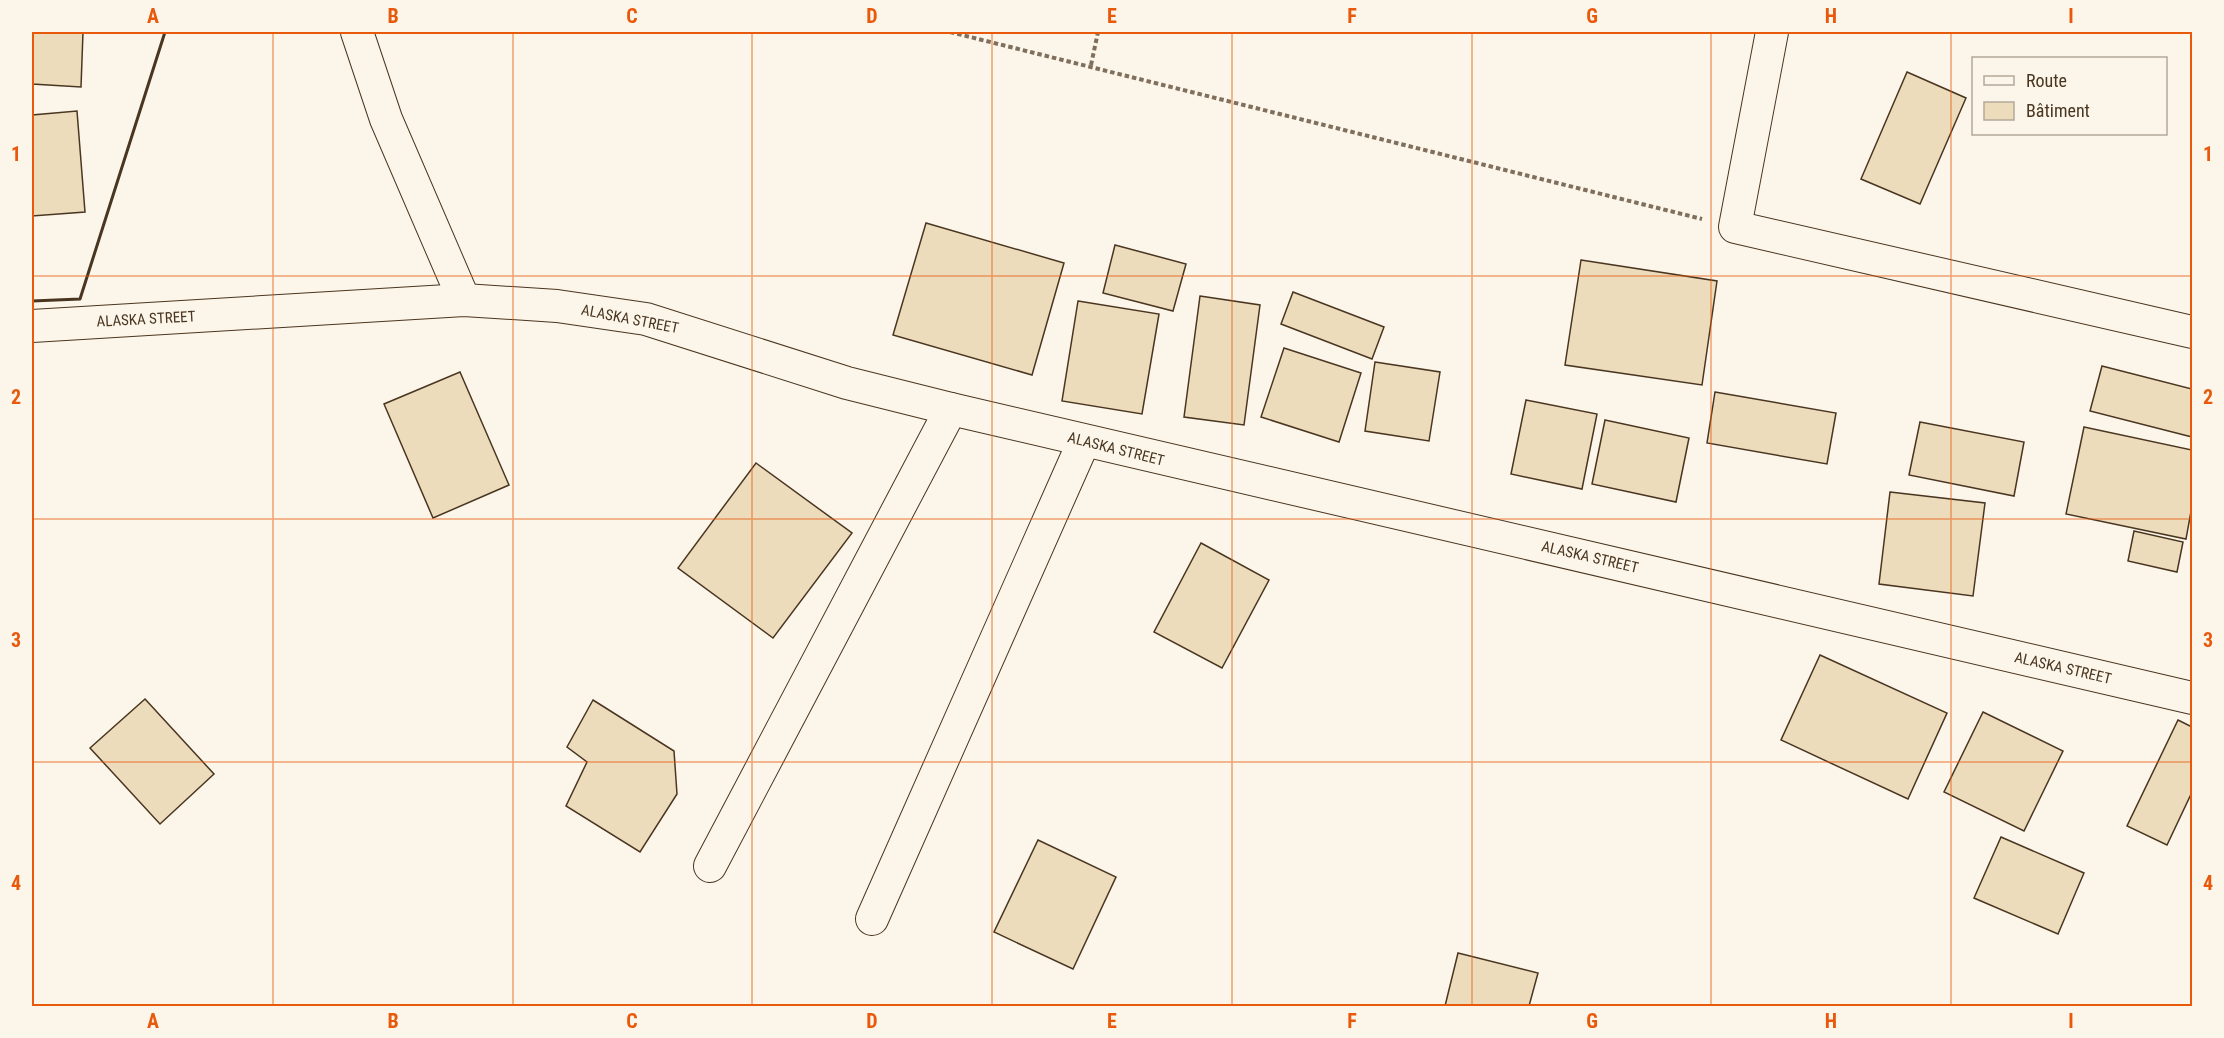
<svg xmlns="http://www.w3.org/2000/svg" width="2224" height="1038" font-family="'Roboto Condensed',sans-serif">
  <rect width="100%" height="100%" fill="#fbf6e9"/>
  <g fill="#ecdcbc" stroke="#4a3520" stroke-width="1.5">
    <path d="M32 32H83L81 87 32 84Z"/>
    <path d="M1907 72 1966 98 1920 204 1861 179Z"/>
    <path d="M77 111 85 212 32 216V115Z"/>
    <path d="M926 223 1064 263 1032 375 893 335Z"/>
    <path d="M1115 245 1186 264 1173 311 1103 293Z"/>
    <path d="M1581 260 1717 281 1702 385 1565 365Z"/>
    <path d="M1293 292 1384 327 1372 359 1281 324Z"/>
    <path d="M1200 296 1260 305 1244 425 1184 417Z"/>
    <path d="M1078 301 1159 314 1142 414 1062 401Z"/>
    <path d="M1284 348 1361 373 1339 442 1261 417Z"/>
    <path d="M1375 362 1440 372 1429 441 1365 431Z"/>
    <path d="M2102 366 2192 389V437L2090 411Z"/>
    <path d="M460 372 509 485 433 518 384 404Z"/>
    <path d="M1715 392 1836 413 1827 464 1707 443Z"/>
    <path d="M1526 400 1597 414 1582 489 1511 474Z"/>
    <path d="M1605 420 1689 438 1676 502 1592 484Z"/>
    <path d="M1920 422 2024 442 2014 496 1909 475Z"/>
    <path d="M2084 427 2192 450V506L2186 539 2066 514Z"/>
    <path d="M756 463 852 533 773 638 678 568Z"/>
    <path d="M1890 492 1985 503 1973 596 1879 584Z"/>
    <path d="M2134 531 2183 542 2177 572 2128 561Z"/>
    <path d="M1201 543 1269 580 1222 668 1154 632Z"/>
    <path d="M1820 655 1947 713 1908 799 1781 740Z"/>
    <path d="M145 699 214 774 160 824 90 748Z"/>
    <path d="M593 700 674 751 677 794 640 852 566 806 587 762 567 747Z"/>
    <path d="M1983 712 2063 751 2024 831 1944 792Z"/>
    <path d="M2178 720 2192 727V792L2167 845 2127 826Z"/>
    <path d="M2001 837 2084 873 2058 934 1974 898Z"/>
    <path d="M1038 840 1116 877 1073 969 994 932Z"/>
    <path d="M1458 953 1538 973 1529 1006H1445Z"/>
  </g>
  <g fill="none" stroke-linecap="round" stroke-linejoin="round">
    <g stroke="#4a3520" stroke-width="34">
      <g id="street">
        <path d="M357 32 386 119 464 300"/>
        <path d="M1772 32 1735 227 2192 332"/>
        <path d="M32 326 464 300 557 306 646 319 847 383 951 409 2192 698"/>
        <path d="M710 866 951 409"/>
        <path d="M872 919 1084 441"/>
      </g>
    </g>
    <g stroke="#7f6f5c" stroke-width="4" stroke-dasharray="4.5 3" stroke-linecap="butt">
      <path d="M950 32 1702 219"/>
      <path d="M1091 65 1098 32"/>
    </g>
    <use href="#street" stroke="#fbf6e9" stroke-width="32"/>
    <path stroke="#4a3520" stroke-width="3" d="M32 301 80 299 165 32"/>
  </g>
  <path fill="none" stroke="#e8590c" stroke-width="1.5" stroke-opacity="0.55" d="M273 32V1006M513 32V1006M752 32V1006M992 32V1006M1232 32V1006M1472 32V1006M1711 32V1006M1951 32V1006M32 276H2192M32 519H2192M32 762H2192"/>
  <g text-anchor="middle" dominant-baseline="central" stroke-width="4.5" stroke-linejoin="round" paint-order="stroke">
    <g font-size="15" fill="#4a3520" stroke="#fbf6e9">
      <text transform="translate(146 319) rotate(-3)">ALASKA STREET</text>
      <text transform="translate(630 319) rotate(11)">ALASKA STREET</text>
      <text transform="translate(1116 449) rotate(14)">ALASKA STREET</text>
      <text transform="translate(1590 557) rotate(13)">ALASKA STREET</text>
      <text transform="translate(2063 668) rotate(13)">ALASKA STREET</text>
    </g>
  </g>
  <rect width="2224" height="1038" fill="none" stroke="#fbf6e9" stroke-width="66"/>
  <rect x="1972" y="57" width="195" height="78" fill="#fbf6e9" stroke="#b4a999" stroke-width="1.5"/>
  <rect x="1984" y="76" width="30" height="9" fill="#fbf6e9" stroke="#b4a999" stroke-width="1.5"/>
  <text x="2026" y="87" font-size="18" fill="#4a3520">Route</text>
  <rect x="1984" y="102" width="30" height="18" fill="#ecdcbc" stroke="#b4a999" stroke-width="1.5"/>
  <text x="2026" y="117" font-size="18" fill="#4a3520">Bâtiment</text>
  <rect x="33" y="33" width="2158" height="972" fill="none" stroke="#e8590c" stroke-width="2"/>
  <g font-size="20" text-anchor="middle" font-weight="bold" fill="#e8590c">
    <text x="153" y="23">A</text>
    <text x="393" y="23">B</text>
    <text x="632" y="23">C</text>
    <text x="872" y="23">D</text>
    <text x="1112" y="23">E</text>
    <text x="1352" y="23">F</text>
    <text x="1592" y="23">G</text>
    <text x="1831" y="23">H</text>
    <text x="2071" y="23">I</text>
    <text x="16" y="161">1</text>
    <text x="2208" y="161">1</text>
    <text x="16" y="404">2</text>
    <text x="2208" y="404">2</text>
    <text x="16" y="647">3</text>
    <text x="2208" y="647">3</text>
    <text x="16" y="890">4</text>
    <text x="2208" y="890">4</text>
    <text x="153" y="1028">A</text>
    <text x="393" y="1028">B</text>
    <text x="632" y="1028">C</text>
    <text x="872" y="1028">D</text>
    <text x="1112" y="1028">E</text>
    <text x="1352" y="1028">F</text>
    <text x="1592" y="1028">G</text>
    <text x="1831" y="1028">H</text>
    <text x="2071" y="1028">I</text>
  </g>
</svg>
